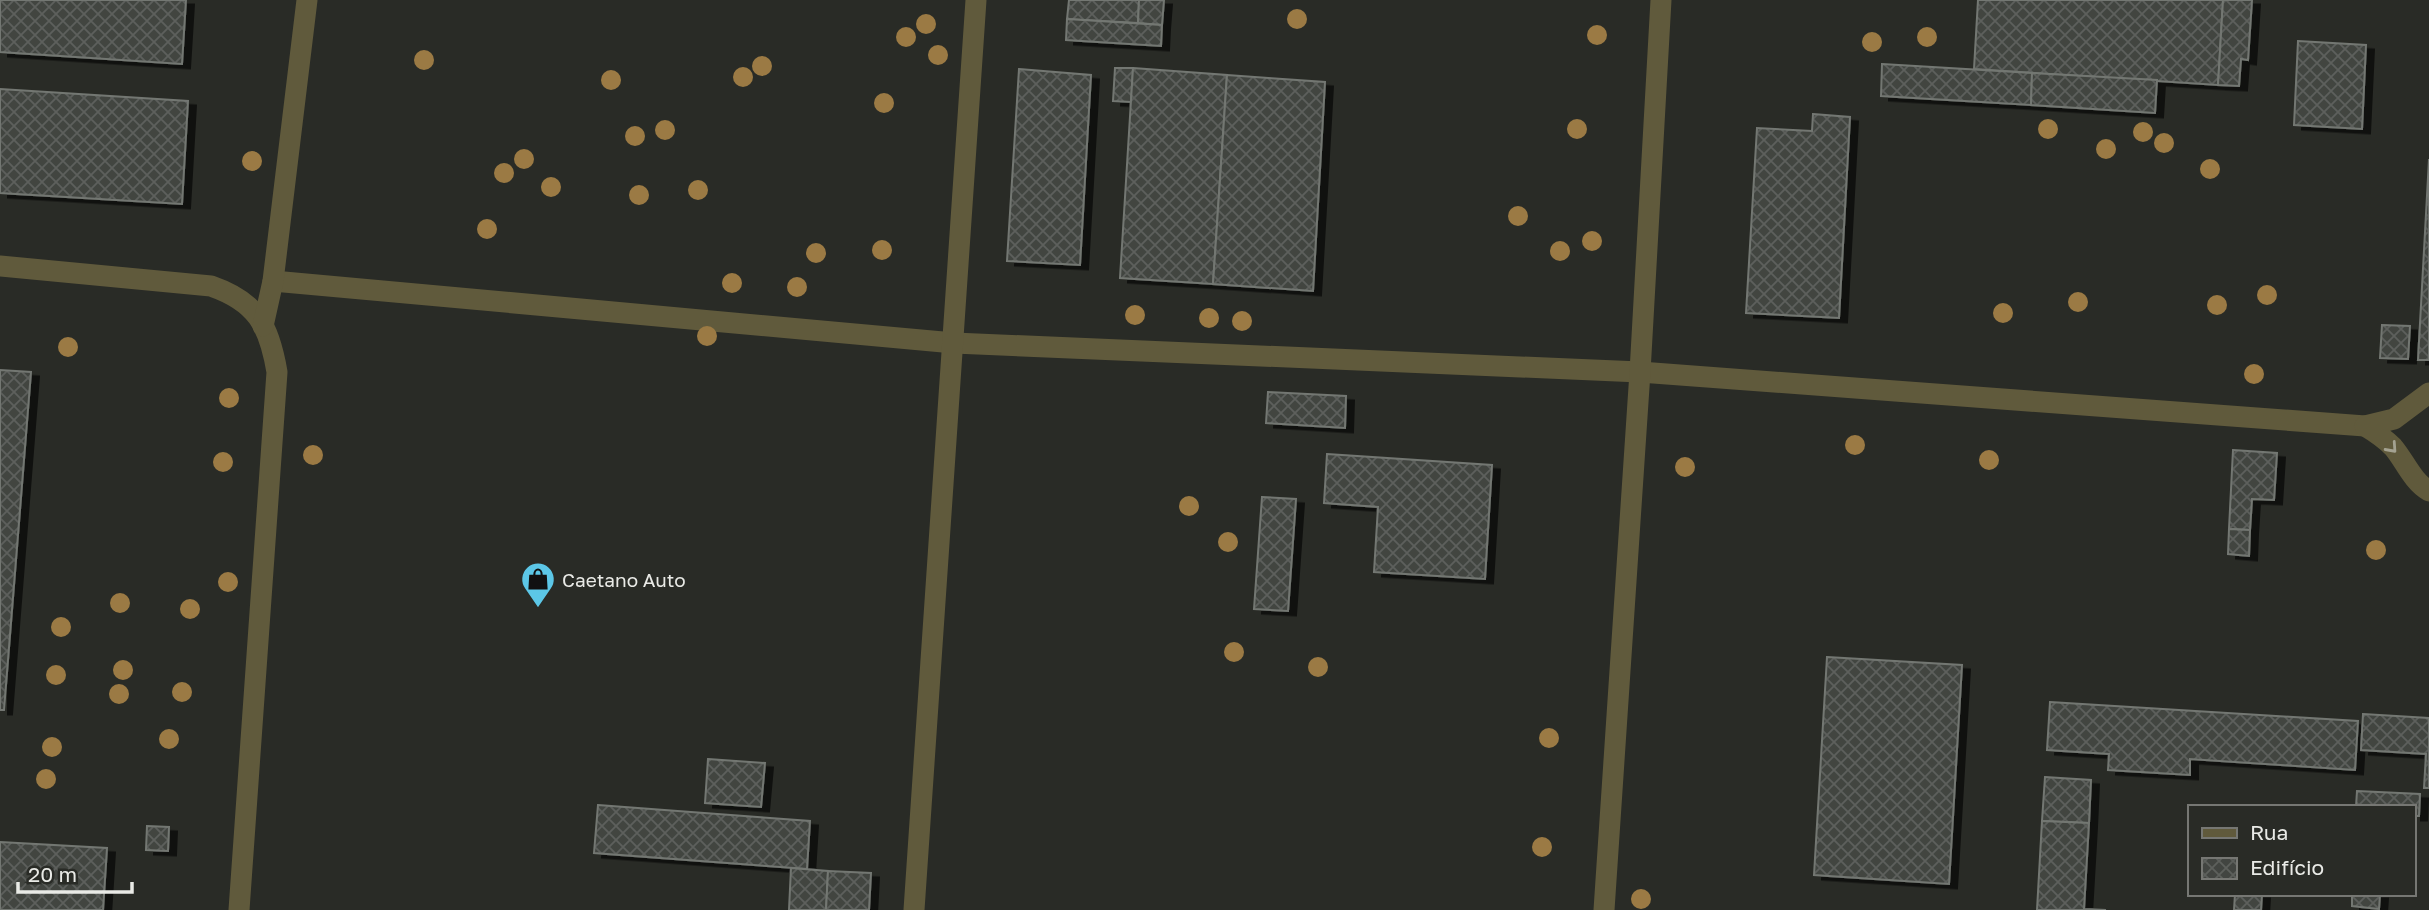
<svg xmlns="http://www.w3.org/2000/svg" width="2429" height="910" font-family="'Golos Text',sans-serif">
  <defs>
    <pattern id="building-cross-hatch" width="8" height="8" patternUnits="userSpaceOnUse" patternTransform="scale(1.75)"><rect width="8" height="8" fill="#424541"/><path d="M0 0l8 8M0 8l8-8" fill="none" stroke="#5d605c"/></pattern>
    <filter id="shadow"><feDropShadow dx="8" dy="4.5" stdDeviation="0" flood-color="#0009"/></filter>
  </defs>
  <rect width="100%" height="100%" fill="#292b26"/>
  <g fill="url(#building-cross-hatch)" stroke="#737772" stroke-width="2" filter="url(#shadow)">
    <path d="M0 0H186L182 64 0 52Z"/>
    <path d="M1069 0H1139L1138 23 1067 19Z"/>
    <path d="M1139 0H1164L1162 25 1138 23Z"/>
    <path d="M1978 0H2223L2218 85 1974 69Z"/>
    <path d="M2223 0H2252L2248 60 2241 59 2239 86 2218 85Z"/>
    <path d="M1067 19 1162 25 1161 46 1066 40Z"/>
    <path d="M2298 41 2366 45 2362 129 2294 125Z"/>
    <path d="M1882 64 2032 73 2031 105 1881 96Z"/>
    <path d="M1115 68H1133L1131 102 1113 101Z"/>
    <path d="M1133 68 1227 75 1213 284 1120 278Z"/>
    <path d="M1019 69 1091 75 1080 265 1007 261Z"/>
    <path d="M2032 73 2157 80 2155 113 2031 105Z"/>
    <path d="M1227 75 1325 82 1313 291 1213 284Z"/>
    <path d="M0 89 188 101 182 204 0 193Z"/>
    <path d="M1813 114 1850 117 1839 318 1746 313 1757 128 1812 131Z"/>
    <path d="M2429 159V360H2418Z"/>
    <path d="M2382 325 2410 326 2408 359 2380 358Z"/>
    <path d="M0 370 31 372 4 710H0Z"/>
    <path d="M1268 392 1346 396 1345 428 1266 423Z"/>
    <path d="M2233 450 2277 453 2274 500 2252 499 2250 530 2229 529Z"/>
    <path d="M1327 454 1492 465 1485 579 1374 572 1378 507 1324 503Z"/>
    <path d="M1262 497 1296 499 1288 611 1254 609Z"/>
    <path d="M2229 529 2250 530 2249 556 2228 554Z"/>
    <path d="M1827 657 1962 665 1949 884 1814 875Z"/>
    <path d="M2050 702 2358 721 2355 770 2190 759V775L2108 770 2109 754 2047 750Z"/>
    <path d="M2363 714 2429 718V788H2424L2426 754 2361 750Z"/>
    <path d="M708 759 765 763 761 807 705 803Z"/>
    <path d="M2045 777 2091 780 2089 823 2042 821Z"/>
    <path d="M2357 791 2420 794 2419 816H2413V807H2356Z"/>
    <path d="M598 805 810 821 807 869 594 853Z"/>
    <path d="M2042 821 2089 823 2084 909 2106 910H2037Z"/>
    <path d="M147 826 169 827 168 851 146 850Z"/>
    <path d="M0 842 107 848 103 910H0Z"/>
    <path d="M791 868 828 871 826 910H789Z"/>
    <path d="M828 871 871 873 869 910H826Z"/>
    <path d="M2235 894H2262L2261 910H2234Z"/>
    <path d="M2352 894H2380L2379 909 2352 906Z"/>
  </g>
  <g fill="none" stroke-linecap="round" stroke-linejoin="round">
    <g stroke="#605a3c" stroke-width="21">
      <path d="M0 266 211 286C257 302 269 325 277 372L239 910"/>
      <path d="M273 281 954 343 1640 372 2365 426"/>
      <path d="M263 326 273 281 307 0"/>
      <path d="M2429 393 2394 419 2365 426C2375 432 2384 438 2393 447 2405 461 2412 481 2429 491"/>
      <path d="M914 910 976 0"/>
      <path d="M1604 910 1640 372 1661 0"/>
    </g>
  </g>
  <g fill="#9b7a44">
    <circle cx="1297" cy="19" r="10"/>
    <circle cx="926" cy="24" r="10"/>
    <circle cx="1597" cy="35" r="10"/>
    <circle cx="906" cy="37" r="10"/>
    <circle cx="1927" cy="37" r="10"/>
    <circle cx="1872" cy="42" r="10"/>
    <circle cx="938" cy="55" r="10"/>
    <circle cx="424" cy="60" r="10"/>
    <circle cx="762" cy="66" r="10"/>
    <circle cx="743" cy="77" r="10"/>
    <circle cx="611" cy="80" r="10"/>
    <circle cx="884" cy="103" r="10"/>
    <circle cx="1577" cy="129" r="10"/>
    <circle cx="2048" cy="129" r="10"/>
    <circle cx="665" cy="130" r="10"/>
    <circle cx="2143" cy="132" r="10"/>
    <circle cx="635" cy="136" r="10"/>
    <circle cx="2164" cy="143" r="10"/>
    <circle cx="2106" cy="149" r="10"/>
    <circle cx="524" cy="159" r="10"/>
    <circle cx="252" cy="161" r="10"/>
    <circle cx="2210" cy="169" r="10"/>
    <circle cx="504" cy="173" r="10"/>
    <circle cx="551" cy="187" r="10"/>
    <circle cx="698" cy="190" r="10"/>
    <circle cx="639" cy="195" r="10"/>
    <circle cx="1518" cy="216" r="10"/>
    <circle cx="487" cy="229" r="10"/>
    <circle cx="1592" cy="241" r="10"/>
    <circle cx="882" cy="250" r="10"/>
    <circle cx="1560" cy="251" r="10"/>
    <circle cx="816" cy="253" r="10"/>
    <circle cx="732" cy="283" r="10"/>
    <circle cx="797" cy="287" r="10"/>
    <circle cx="2267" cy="295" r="10"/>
    <circle cx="2078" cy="302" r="10"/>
    <circle cx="2217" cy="305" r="10"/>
    <circle cx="2003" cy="313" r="10"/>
    <circle cx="1135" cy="315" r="10"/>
    <circle cx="1209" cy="318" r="10"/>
    <circle cx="1242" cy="321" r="10"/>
    <circle cx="707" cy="336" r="10"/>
    <circle cx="68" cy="347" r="10"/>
    <circle cx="2254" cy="374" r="10"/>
    <circle cx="229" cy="398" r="10"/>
    <circle cx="1855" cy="445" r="10"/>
    <circle cx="313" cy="455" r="10"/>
    <circle cx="1989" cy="460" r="10"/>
    <circle cx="223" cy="462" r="10"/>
    <circle cx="1685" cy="467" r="10"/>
    <circle cx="1189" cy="506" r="10"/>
    <circle cx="1228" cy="542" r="10"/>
    <circle cx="2376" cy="550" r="10"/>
    <circle cx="228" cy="582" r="10"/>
    <circle cx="120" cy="603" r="10"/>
    <circle cx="190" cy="609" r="10"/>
    <circle cx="61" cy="627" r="10"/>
    <circle cx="1234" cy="652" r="10"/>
    <circle cx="1318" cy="667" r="10"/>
    <circle cx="123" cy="670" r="10"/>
    <circle cx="56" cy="675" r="10"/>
    <circle cx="182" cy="692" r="10"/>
    <circle cx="119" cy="694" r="10"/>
    <circle cx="1549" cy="738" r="10"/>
    <circle cx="169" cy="739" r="10"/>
    <circle cx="52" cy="747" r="10"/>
    <circle cx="46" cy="779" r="10"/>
    <circle cx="1542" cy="847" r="10"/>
    <circle cx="1641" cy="899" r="10"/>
  </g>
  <defs><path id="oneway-chevron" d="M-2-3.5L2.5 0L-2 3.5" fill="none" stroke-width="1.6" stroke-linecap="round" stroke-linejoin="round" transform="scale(1.75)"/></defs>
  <use stroke="#a4a291" href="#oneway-chevron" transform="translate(2392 448) rotate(48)"/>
  <defs>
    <g id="shop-pin" transform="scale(1.75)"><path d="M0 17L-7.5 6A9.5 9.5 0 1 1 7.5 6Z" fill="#5cc7e7" stroke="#292b26"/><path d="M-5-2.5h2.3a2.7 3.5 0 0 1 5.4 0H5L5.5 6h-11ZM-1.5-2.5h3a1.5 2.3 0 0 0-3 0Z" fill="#111"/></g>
  </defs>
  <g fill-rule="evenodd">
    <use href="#shop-pin" x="538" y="579"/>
  </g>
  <g text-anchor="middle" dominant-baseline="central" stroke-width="6" stroke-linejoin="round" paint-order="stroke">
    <g font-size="19" fill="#e9eae6" stroke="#292b26" text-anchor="start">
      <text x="562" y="579">Caetano Auto</text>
    </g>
  </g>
  <rect x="2188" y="805" width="228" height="91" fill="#292b26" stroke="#767773" stroke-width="2"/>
  <rect x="2202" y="828" width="35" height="10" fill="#605a3c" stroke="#767773" stroke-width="2"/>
  <text x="2250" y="840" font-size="21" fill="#e9eae6">Rua</text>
  <rect x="2202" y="858" width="35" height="21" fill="url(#building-cross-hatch)" stroke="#767773" stroke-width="2"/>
  <text x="2250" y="875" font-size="21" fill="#e9eae6">Edifício</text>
  <path d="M18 882v10h114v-10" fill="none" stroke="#e9eae6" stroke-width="3.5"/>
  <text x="28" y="882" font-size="21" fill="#e9eae6" stroke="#292b26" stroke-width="5" paint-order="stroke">20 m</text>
</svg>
